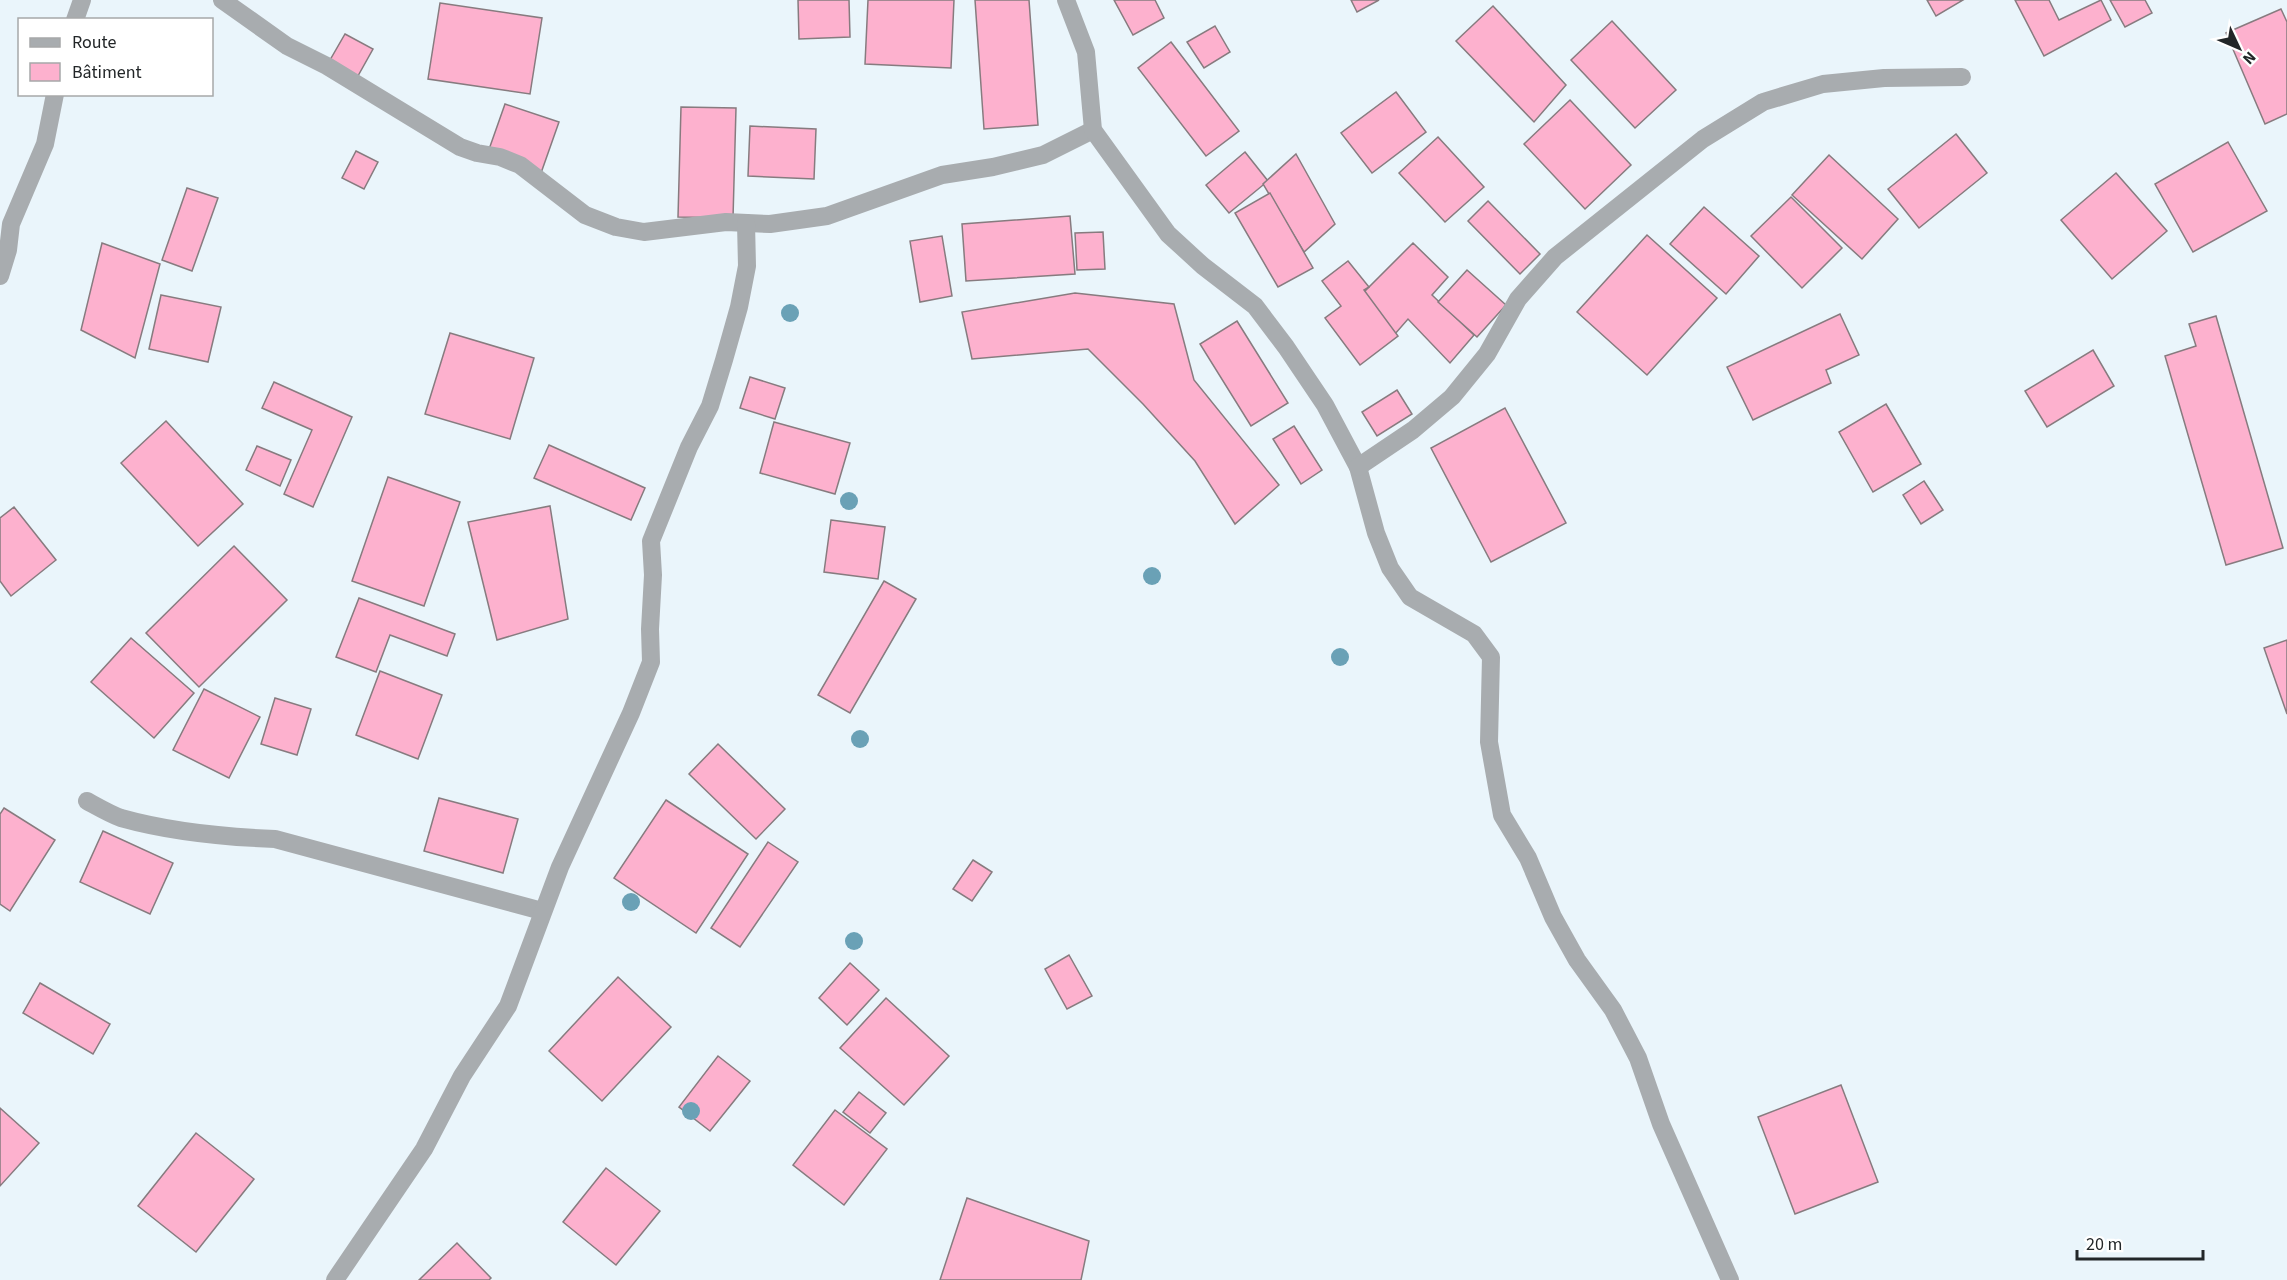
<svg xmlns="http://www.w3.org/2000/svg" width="2287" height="1280" font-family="'Source Sans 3',sans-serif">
  <rect width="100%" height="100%" fill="#eaf5fb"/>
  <g fill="#fdb1ce" stroke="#877b7f" stroke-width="1.5">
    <path d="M798 0H849L850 37 799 39Z"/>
    <path d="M868 0H954L951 68 865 64Z"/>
    <path d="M975 0H1029L1038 125 984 129Z"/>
    <path d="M1114 0H1155L1164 18 1133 35Z"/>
    <path d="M1351 0H1379L1357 12Z"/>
    <path d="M1927 0H1963L1936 16Z"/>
    <path d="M2015 0H2049L2059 20 2101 0 2111 20 2044 56Z"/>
    <path d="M2110 0H2145L2152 13 2125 27Z"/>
    <path d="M440 3 542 18 530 94 428 79Z"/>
    <path d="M1493 6 1566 85 1534 122 1456 41Z"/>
    <path d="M2281 9 2287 22V114L2265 124 2226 33Z"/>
    <path d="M1612 21 1676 90 1635 128 1571 60Z"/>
    <path d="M1215 26 1230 52 1204 68 1187 42Z"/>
    <path d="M345 34 373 49 354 83 326 67Z"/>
    <path d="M1171 42 1239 131 1206 156 1138 68Z"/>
    <path d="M1396 92 1426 132 1372 173 1341 133Z"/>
    <path d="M1570 100 1631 165 1585 209 1524 144Z"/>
    <path d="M505 104 559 122 541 173 487 155Z"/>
    <path d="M681 107 736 108 733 218 678 217Z"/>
    <path d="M750 126 816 129 814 179 748 176Z"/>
    <path d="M1956 134 1987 173 1919 228 1888 189Z"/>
    <path d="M1438 137 1484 187 1445 222 1399 173Z"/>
    <path d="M2228 142 2267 211 2193 252 2155 184Z"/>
    <path d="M356 151 378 162 364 189 342 178Z"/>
    <path d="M1245 152 1268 181 1229 213 1206 185Z"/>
    <path d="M1296 154 1335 224 1304 252 1263 184Z"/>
    <path d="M1829 155 1898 219 1862 259 1792 195Z"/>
    <path d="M2116 173 2167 231 2112 279 2061 220Z"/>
    <path d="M187 188 218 198 192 271 162 260Z"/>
    <path d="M1270 193 1313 268 1278 287 1235 213Z"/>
    <path d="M1791 197 1842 248 1802 288 1751 236Z"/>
    <path d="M1488 201 1540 254 1520 274 1468 221Z"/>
    <path d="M1704 207 1759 256 1726 294 1670 244Z"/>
    <path d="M1070 216 1075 274 966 281 962 224Z"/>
    <path d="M1103 232 1105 269 1077 270 1075 233Z"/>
    <path d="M1647 235 1717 298 1647 375 1577 312Z"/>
    <path d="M942 236 952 296 920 302 910 241Z"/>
    <path d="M102 243 160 264 135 358 81 330Z"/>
    <path d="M1413 243 1448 277 1432 295 1474 335 1450 363 1408 319 1395 334 1358 298Z"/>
    <path d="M1348 261 1369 287 1364 290 1398 336 1360 365 1325 318 1341 306 1322 281Z"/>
    <path d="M1467 270 1506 305 1477 337 1438 302Z"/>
    <path d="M1075 293 1174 304 1194 380 1279 485 1235 524 1195 461 1143 404 1088 349 972 359 962 312Z"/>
    <path d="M161 295 221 307 208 362 149 349Z"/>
    <path d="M1840 314 1859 355 1826 370 1831 383 1753 420 1727 367Z"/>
    <path d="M2216 316 2283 548 2226 565 2165 356 2196 346 2189 324Z"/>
    <path d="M1237 321 1288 403 1251 426 1200 344Z"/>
    <path d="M450 333 534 358 510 439 425 414Z"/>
    <path d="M2093 350 2114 386 2047 427 2025 391Z"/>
    <path d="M750 377 785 388 775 419 740 408Z"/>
    <path d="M274 382 352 417 313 507 284 494 312 430 262 408Z"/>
    <path d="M1397 390 1412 414 1377 436 1362 412Z"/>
    <path d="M1886 404 1921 464 1873 492 1839 432Z"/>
    <path d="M1505 408 1566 523 1491 562 1431 448Z"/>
    <path d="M166 421 243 504 198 546 121 463Z"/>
    <path d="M774 422 850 443 835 494 760 473Z"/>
    <path d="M1294 426 1322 470 1301 484 1273 439Z"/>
    <path d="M549 445 645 488 631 520 534 478Z"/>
    <path d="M257 446 291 460 280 486 246 470Z"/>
    <path d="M388 477 460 502 424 606 352 581Z"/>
    <path d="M1924 481 1943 510 1921 524 1903 495Z"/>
    <path d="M550 506 568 619 497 640 468 522Z"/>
    <path d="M14 507 56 560 11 596 0 581V518Z"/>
    <path d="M831 520 885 527 878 579 824 572Z"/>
    <path d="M234 546 287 600 199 687 146 633Z"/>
    <path d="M884 581 916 599 850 713 818 695Z"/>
    <path d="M359 598 455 634 447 656 390 635 376 672 336 657Z"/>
    <path d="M131 638 194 693 154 738 91 682Z"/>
    <path d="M2287 640V714L2264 648Z"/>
    <path d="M380 671 442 695 418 759 356 735Z"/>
    <path d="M204 689 260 717 229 778 173 750Z"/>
    <path d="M275 698 311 709 297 755 261 744Z"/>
    <path d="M718 744 785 809 756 839 689 774Z"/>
    <path d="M439 798 518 819 503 873 424 851Z"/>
    <path d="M666 800 748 854 696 933 614 878Z"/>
    <path d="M4 808 55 840 10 911 0 904V814Z"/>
    <path d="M103 831 173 863 150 914 80 882Z"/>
    <path d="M768 842 798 862 740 947 711 928Z"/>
    <path d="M973 860 992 872 972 901 953 889Z"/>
    <path d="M1069 955 1092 996 1067 1009 1045 969Z"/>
    <path d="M850 963 879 990 847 1025 819 998Z"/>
    <path d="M618 977 671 1027 602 1101 549 1051Z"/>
    <path d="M40 983 110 1024 93 1054 23 1013Z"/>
    <path d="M886 998 949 1056 904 1105 840 1048Z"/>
    <path d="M718 1056 750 1081 710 1131 679 1107Z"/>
    <path d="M1841 1085 1878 1182 1795 1214 1758 1117Z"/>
    <path d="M859 1092 886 1113 870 1133 843 1112Z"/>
    <path d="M0 1108 39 1143 0 1186Z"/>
    <path d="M835 1110 887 1149 844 1205 793 1165Z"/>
    <path d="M196 1133 254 1179 196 1252 138 1206Z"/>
    <path d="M606 1168 660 1211 616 1265 563 1222Z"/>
    <path d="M967 1198 1089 1241 1081 1280H940Z"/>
    <path d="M457 1243 491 1278 489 1280H419Z"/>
  </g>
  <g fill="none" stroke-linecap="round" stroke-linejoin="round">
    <g stroke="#a8acaf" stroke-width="18">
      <path d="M222 0 287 46 327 66 460 147 477 153 500 157 520 165 585 215 616 227 644 232 726 222 770 224 827 216 942 175 993 167 1043 155 1093 130"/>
      <path d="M1066 0 1086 52 1093 130 1168 234 1203 266 1255 306 1286 347 1325 405 1358 467 1376 533 1390 568 1410 597 1474 634 1491 657 1489 742 1502 815 1528 858 1553 917 1577 960 1613 1010 1638 1058 1661 1124 1730 1280"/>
      <path d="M75 20 82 0"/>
      <path d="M0 276 8 250 11 224 45 144 55 94"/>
      <path d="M1358 467 1413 430 1452 397 1487 354 1518 299 1555 257 1703 139 1763 102 1823 84 1884 78 1962 77"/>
      <path d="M87 801C98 807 110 814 121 818 171 832 223 837 275 839L542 911"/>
      <path d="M335 1280 424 1149 462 1076 508 1006 560 867 631 713 651 662 650 629 653 575 651 541 689 447 710 406 724 360 739 307 747 266 746 223"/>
    </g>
  </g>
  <g fill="#6aa1b6">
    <circle cx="790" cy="313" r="9"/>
    <circle cx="849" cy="501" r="9"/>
    <circle cx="1152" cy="576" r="9"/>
    <circle cx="1340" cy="657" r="9"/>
    <circle cx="860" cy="739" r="9"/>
    <circle cx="631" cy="902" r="9"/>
    <circle cx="854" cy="941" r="9"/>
    <circle cx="691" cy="1111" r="9"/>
  </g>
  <rect x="18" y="18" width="195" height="78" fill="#ffffff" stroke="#a7a8a9" stroke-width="1.5"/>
  <rect x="30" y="38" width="30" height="9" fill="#a8acaf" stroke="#a7a8a9" stroke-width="1.5"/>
  <text x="72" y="48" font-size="18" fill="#222628">Route</text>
  <rect x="30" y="63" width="30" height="18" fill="#fdb1ce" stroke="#a7a8a9" stroke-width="1.5"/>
  <text x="72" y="78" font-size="18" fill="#222628">Bâtiment</text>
  <g transform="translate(2239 48) rotate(134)" stroke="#ffffff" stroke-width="4.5" paint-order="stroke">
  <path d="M0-4.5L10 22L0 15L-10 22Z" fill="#222628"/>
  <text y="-9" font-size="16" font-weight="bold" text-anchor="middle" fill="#222628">N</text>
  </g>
  <path d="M2077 1250v9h126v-9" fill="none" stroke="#222628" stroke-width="3"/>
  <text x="2086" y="1250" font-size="18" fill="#222628" stroke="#ffffff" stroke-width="4.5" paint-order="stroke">20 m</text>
</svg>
